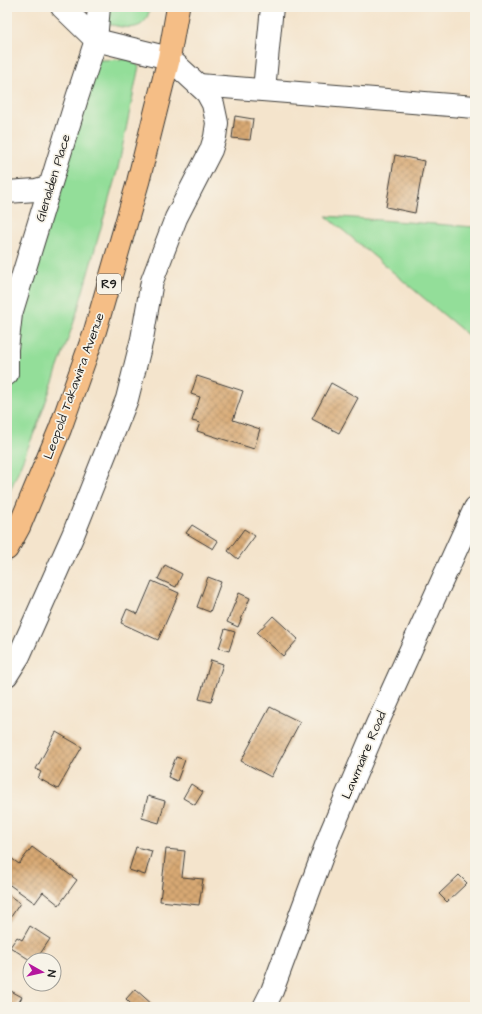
<svg xmlns="http://www.w3.org/2000/svg" width="482" height="1014" font-family="'Architects Daughter',sans-serif">
  <defs>
    <pattern id="building-cross-hatch" width="8" height="8" patternUnits="userSpaceOnUse"><rect width="8" height="8" fill="#d8a973"/><path d="M0 0l8 8M0 8l8-8" fill="none" stroke="#ae895e"/></pattern>
  </defs>
  <rect width="100%" height="100%" fill="#f7f3e8"/>
  <filter id="ink" filterUnits="userSpaceOnUse"><feTurbulence type="fractalNoise" baseFrequency=".025" numOctaves="2"/><feDisplacementMap in="SourceGraphic" scale="8" xChannelSelector="R" yChannelSelector="G"/><feConvolveMatrix kernelMatrix="1 2 1 2 8 2 1 2 1" color-interpolation-filters="sRGB"/></filter>
  <filter id="wash" filterUnits="userSpaceOnUse"><feTurbulence type="fractalNoise" baseFrequency=".012" numOctaves="4" result="noise"/><feDisplacementMap in="SourceGraphic" scale="16" xChannelSelector="R" yChannelSelector="G"/><feGaussianBlur stdDeviation="0.9" result="paint"/><feColorMatrix in="noise" values="0 0 0 0 0 0 0 0 0 0 0 0 0 0 0 0 0 1.4 0 .05"/><feComposite in="paint" operator="in"/></filter>
  <g filter="url(#wash)">
    <rect width="100%" height="100%" fill="#f4e4cc"/>
    <g fill="#93de99" stroke="#587d5a">
      <path d="M103 7H150C146 34 127 28 107 24Z"/>
      <path d="M128 59 139 66 118 168 75 319 39 421 7 498V390L13 371 12 350 97 60Z"/>
      <path d="M326 216 475 227V341Z"/>
    </g>
    <g id="blocks">
      <g fill="url(#building-cross-hatch)">
        <path d="M235 116 253 119 250 140 232 138Z"/>
        <path d="M395 155 424 161 415 213 386 207Z"/>
        <path d="M197 376 243 391 233 420 260 429 254 449 197 431 200 423 192 421 200 397 191 394Z"/>
        <path d="M331 383 358 398 339 433 312 419Z"/>
        <path d="M192 525 218 541 213 549 186 533Z"/>
        <path d="M244 529 255 536 238 559 228 551Z"/>
        <path d="M165 565 182 574 176 587 158 579Z"/>
        <path d="M208 577 221 582 210 612 197 607Z"/>
        <path d="M152 581 179 593 158 640 121 623 127 609 138 614Z"/>
        <path d="M239 593 250 598 238 627 227 622Z"/>
        <path d="M273 616 298 639 283 656 257 633Z"/>
        <path d="M225 629 235 632 229 651 219 648Z"/>
        <path d="M211 660 223 664 211 702 199 699Z"/>
        <path d="M270 707 300 722 271 777 241 761Z"/>
        <path d="M56 732 82 747 58 789 38 778 41 772 36 769Z"/>
        <path d="M176 757 185 760 177 781 168 777Z"/>
        <path d="M191 784 203 792 195 805 183 798Z"/>
        <path d="M148 796 165 801 159 823 142 818Z"/>
        <path d="M32 847 77 880 59 905 43 892 35 903 7 883V855L19 864Z"/>
        <path d="M136 847 152 851 145 875 129 870Z"/>
        <path d="M166 849 185 851 182 877 203 879 199 905 160 901Z"/>
        <path d="M459 875 467 883 447 902 439 894Z"/>
        <path d="M7 894 20 903 7 923Z"/>
        <path d="M30 926 50 939 36 960H30L10 947 17 937 22 940Z"/>
        <path d="M135 989 153 1005 151 1007H132L133 1006 126 999Z"/>
        <path d="M11 991 22 997 16 1007H10L7 1005V997Z"/>
      </g>
    </g>
  </g>
  <g filter="url(#ink)">
    <use href="#blocks" fill-opacity="0" stroke="#3c3a36" stroke-width="1"/>
    <g fill="none" stroke-linecap="round" stroke-linejoin="round">
      <g stroke="#3c3a36" stroke-width="24">
        <g id="minor">
          <path d="M199 85 475 107"/>
          <path d="M264 90 272 7"/>
          <path d="M7 192 36 190 50 186"/>
          <path d="M7 349 11 314 77 98 96 40 99 7"/>
          <path d="M7 353V374"/>
          <path d="M7 675 19 656 73 535 127 399 142 339 152 281 176 218 211 150 215 137 217 123 213 104 207 93 169 58 96 40 62 7"/>
          <path d="M264 1007 272 991 331 832 377 724 475 508"/>
        </g>
      </g>
      <g stroke="#3c3a36" stroke-width="24">
        <path id="highway" d="M7 549 19 527 60 429 95 331 138 182 169 58 178 7"/>
      </g>
      <use href="#minor" stroke="#fff" stroke-width="22"/>
      <use href="#highway" stroke="#f5be86" stroke-width="22"/>
    </g>
  </g>
  <g text-anchor="middle" dominant-baseline="central" stroke-width="3.5" stroke-linejoin="round" paint-order="stroke">
    <rect fill="#f7f3e8" stroke="#5e5c59" stroke-width="1" x="97" y="274" width="24" height="20" rx="3"/>
    <g font-size="12" font-weight="bold" fill="#1c1c1c">
      <text x="109" y="284">R9</text>
    </g>
    <g font-size="13" fill="#1c1c1c" stroke="#f7f3e8">
      <text transform="translate(53 178) rotate(-73)">Glenalden Place</text>
      <text transform="translate(74 386) rotate(-70)">Leopold Takawira Avenue</text>
      <text transform="translate(364 755) rotate(-67)">Lawmaire Road</text>
    </g>
  </g>
  <rect width="482" height="1014" fill="none" stroke="#f7f3e8" stroke-width="24"/>
  <g transform="translate(42 972) rotate(98)"><circle r="19" fill="#f7f3e8" stroke="#9f9d96"/>
  <path d="M0-3L7 15L0 10L-7 15Z" fill="#b5179e"/>
  <text y="-6" font-size="11" font-weight="bold" text-anchor="middle" fill="#1c1c1c">N</text>
  </g>
</svg>
